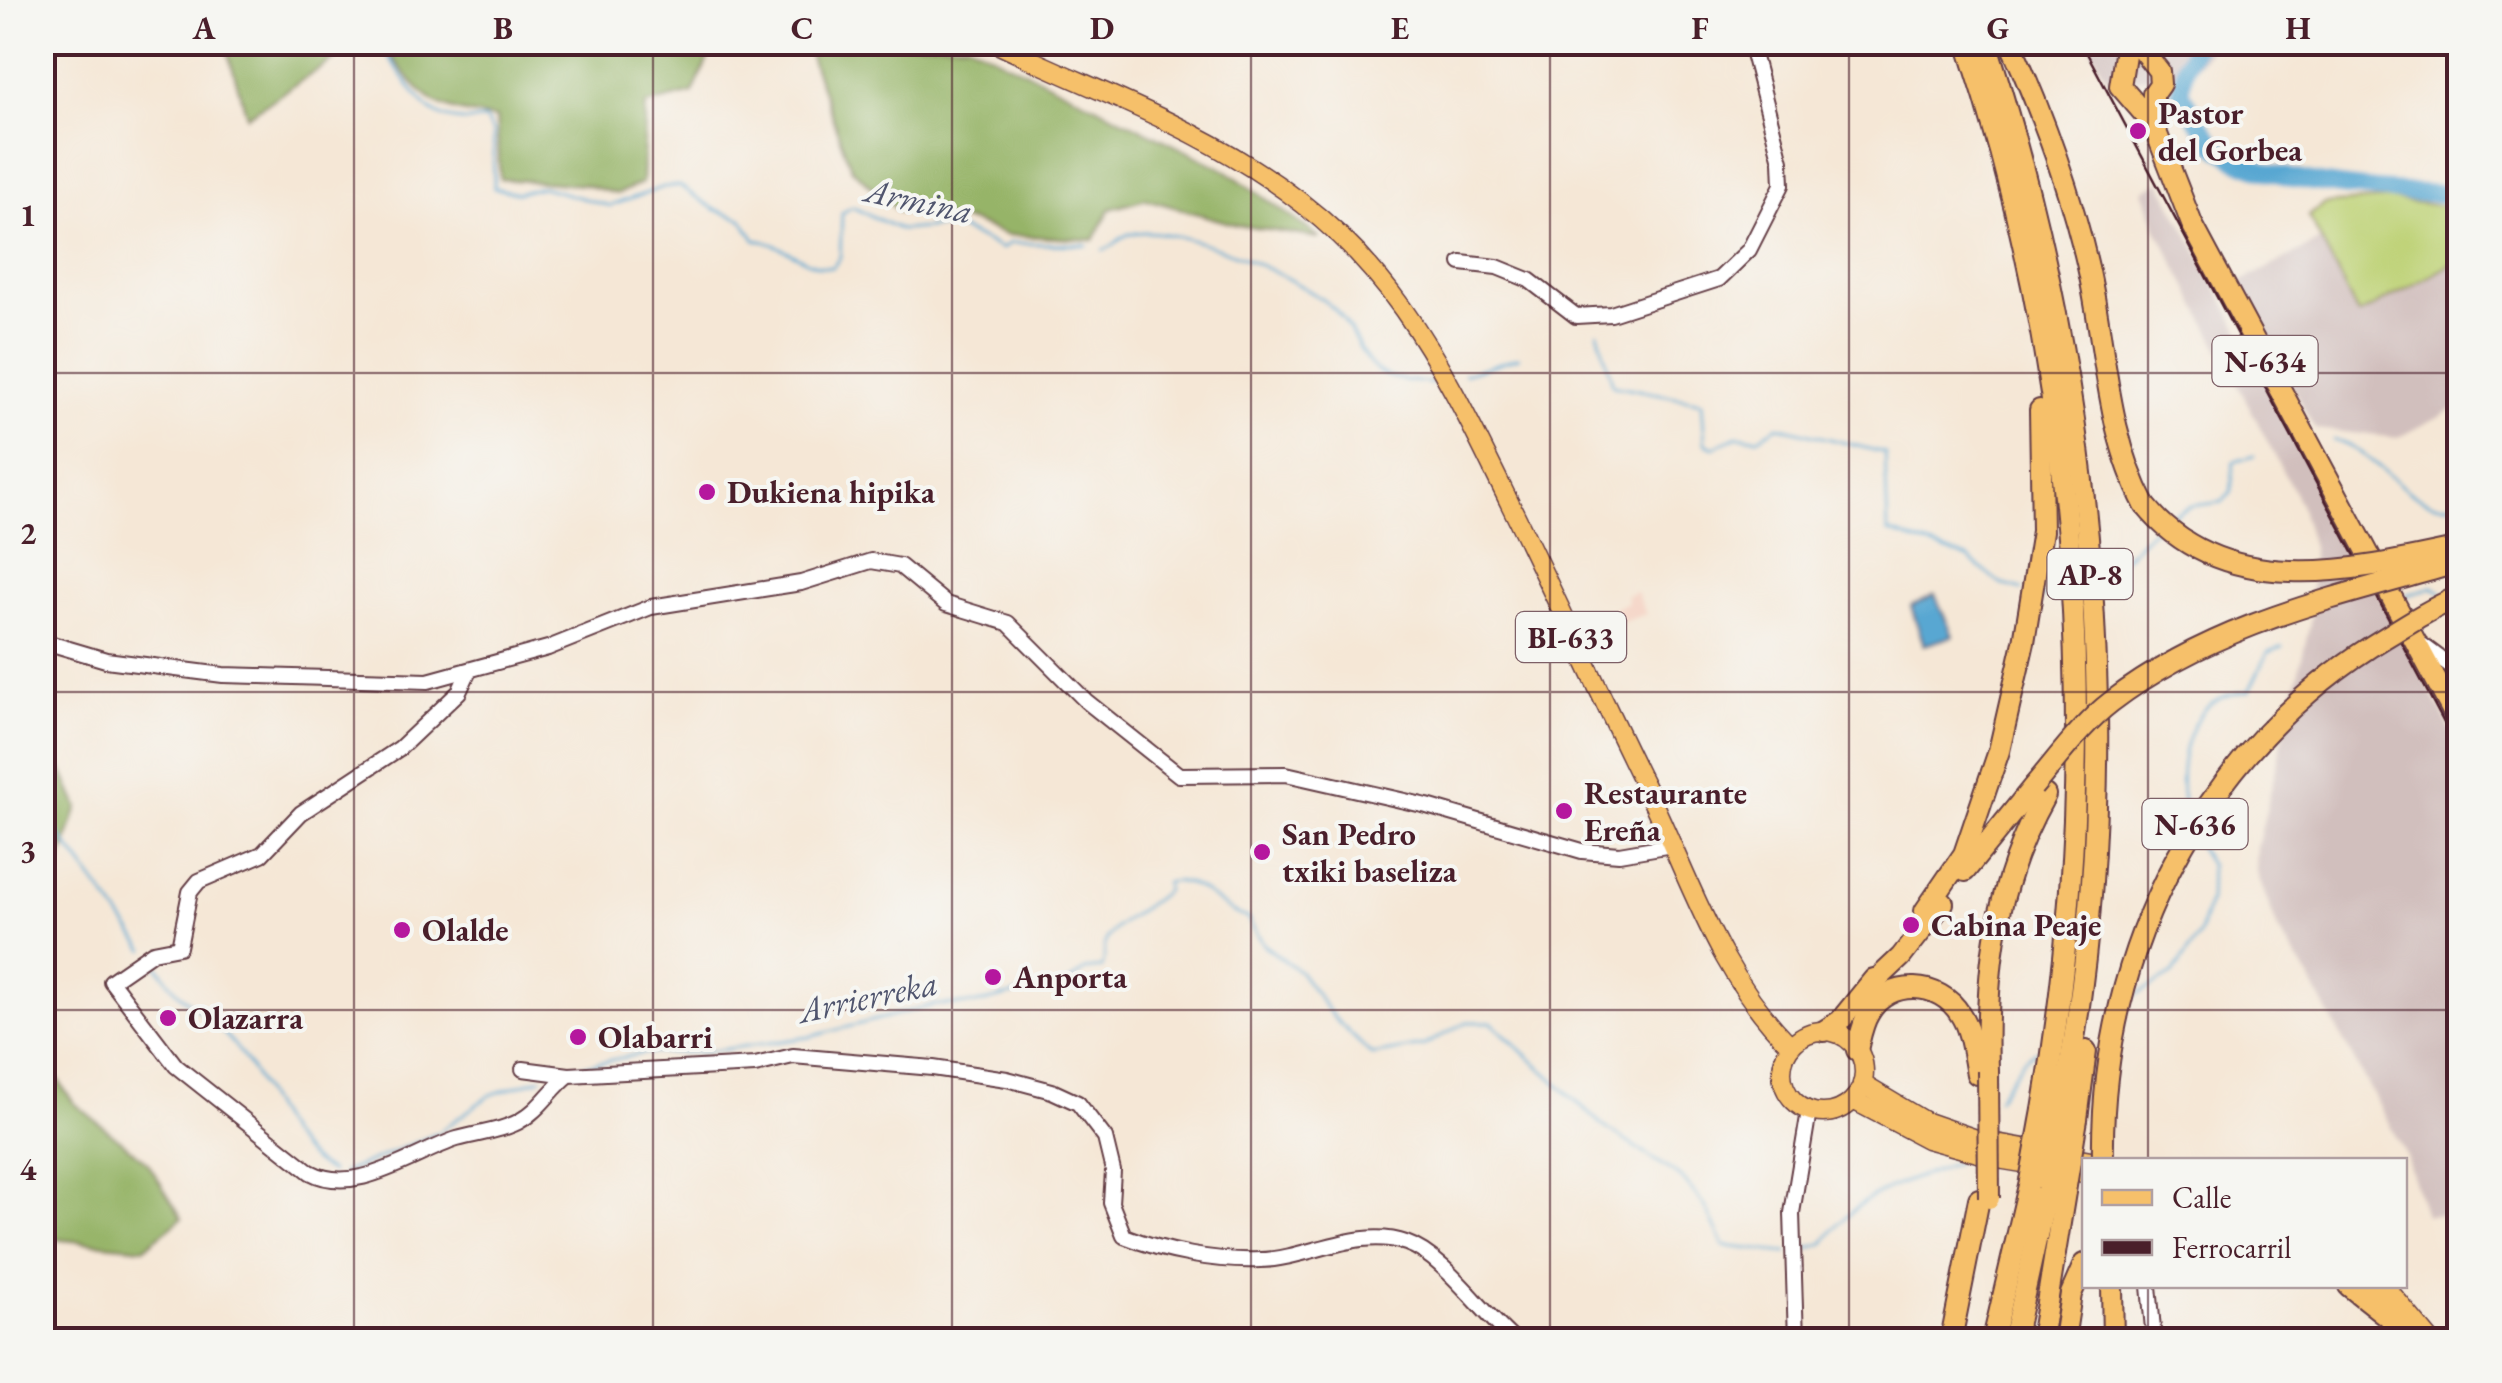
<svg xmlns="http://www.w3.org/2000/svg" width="2502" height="1383" font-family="'EB Garamond',serif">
  <rect width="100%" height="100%" fill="#f6f6f2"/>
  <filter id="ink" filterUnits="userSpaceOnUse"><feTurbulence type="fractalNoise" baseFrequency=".01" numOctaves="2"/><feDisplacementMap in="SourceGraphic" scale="20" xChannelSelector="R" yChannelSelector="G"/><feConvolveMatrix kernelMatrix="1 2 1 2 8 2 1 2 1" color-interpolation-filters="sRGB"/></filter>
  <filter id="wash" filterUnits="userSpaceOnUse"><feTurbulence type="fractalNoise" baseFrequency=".0048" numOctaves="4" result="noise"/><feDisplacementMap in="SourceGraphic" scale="40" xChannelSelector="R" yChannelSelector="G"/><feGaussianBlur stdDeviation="2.25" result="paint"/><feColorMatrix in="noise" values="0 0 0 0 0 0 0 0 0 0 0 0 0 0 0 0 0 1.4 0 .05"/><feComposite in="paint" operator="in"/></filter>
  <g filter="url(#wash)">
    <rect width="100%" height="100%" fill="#f5e7d6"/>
    <path fill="#f5d2c2" d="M1636 592 1646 614 1611 626 1605 612 1628 602 1626 596Z"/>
    <g fill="#d1bfbd">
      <path d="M2088 43H2215L2194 68 2110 84Z"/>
      <path d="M2160 181 2459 745V1216L2425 1215 2405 1153 2308 976 2278 930 2256 870 2257 848 2311 619 2312 547 2300 504 2156 227 2143 190Z"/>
      <path d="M2320 241 2358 314 2459 260V406L2398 438 2315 429 2237 284Z"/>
    </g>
    <path fill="#bed276" stroke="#847850" stroke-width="2.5" d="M2388 199 2459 208V260L2358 315 2309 216 2324 204Z"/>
    <g fill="#96b467" stroke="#706a49" stroke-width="2.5">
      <path d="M225 43V42L359 43 247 116Z"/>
      <path d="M381 43H744L713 47 693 93 646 105 642 183 617 194 585 185 500 179 496 118C425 110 424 96 381 43Z"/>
      <path d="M805 43H968L1227 171 1320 238 1237 225 1146 199 1110 209 1094 240 1006 235 972 222 898 211 851 168Z"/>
      <path d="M43 728 78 807 43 914 42 728Z"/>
      <path d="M43 1058 73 1102 148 1163 182 1218 144 1248 43 1238Z"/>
    </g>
    <path fill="#58a7d2" stroke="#51637e" stroke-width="2.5" d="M1935 595 1953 636 1924 645 1911 606Z"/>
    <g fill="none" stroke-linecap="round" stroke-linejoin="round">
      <g stroke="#58a7d2" stroke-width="2.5">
        <path d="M374 42C415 77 417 133 485 119L493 132 494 188 517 193 542 187 610 206 664 187 680 186 714 209 742 219 755 240C783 242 809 270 833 267L840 257 842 213 852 207 901 230 953 226 1002 249 1010 243 1087 245"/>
        <path d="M1103 250C1114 248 1119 237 1129 234 1174 221 1302 278 1335 310 1355 328 1360 366 1387 376 1401 381 1418 381 1433 384"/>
        <path d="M1598 332 1613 385 1702 402 1705 443 1714 447 1738 436 1758 438 1778 426 1885 453 1888 532 1968 558 2001 584 2022 590"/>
        <path d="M1464 374 1519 357"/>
        <path d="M2333 440C2382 452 2415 522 2460 501"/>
        <path d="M2168 517 2191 506 2222 502 2231 493 2234 462 2254 456"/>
        <path d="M2114 568 2155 527"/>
        <path d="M2406 595 2433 587 2442 592"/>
        <path d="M2041 596 2054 601"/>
        <path d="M42 811 145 950"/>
        <path d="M2188 823C2176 785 2178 723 2218 699 2226 694 2239 693 2249 691L2268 652 2283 647"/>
        <path d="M153 961C162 970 168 982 177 991 193 1008 214 1021 229 1039 268 1082 276 1144 331 1172"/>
        <path d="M2134 996 2173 974 2199 935 2209 901 2210 865 2197 844"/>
        <path d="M573 1068 645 1053 705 1052 809 1037 934 1005 976 1004 1040 988 1062 987 1085 970 1102 968C1106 959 1103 951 1105 943 1110 925 1152 905 1166 890L1165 883C1198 874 1218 910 1247 918L1265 946 1299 971 1334 1018 1372 1055 1423 1046 1467 1022H1491L1603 1126 1682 1178 1705 1206 1724 1246 1787 1253"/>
        <path d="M1997 1099 2024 1059 2036 1051"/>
        <path d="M343 1173 436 1134 490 1095 542 1078"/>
        <path d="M1800 1250 1823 1244C1862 1189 1896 1187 1955 1163"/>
      </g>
      <path stroke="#58a7d2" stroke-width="18" d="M2197 42 2186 64 2180 92C2192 109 2205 136 2220 149 2265 187 2402 193 2460 194"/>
    </g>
  </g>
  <g filter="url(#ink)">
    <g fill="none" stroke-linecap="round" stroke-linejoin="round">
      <g stroke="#643d45" stroke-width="18">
        <g id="minor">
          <path d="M1461 263 1497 267 1529 280 1576 316 1611 314 1719 279 1749 250 1782 185 1781 161 1750 42"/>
          <path d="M42 641 106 660 223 675 428 681 548 648 651 607 801 583 871 561 900 566 946 604 1008 623 1086 701 1179 775 1286 774 1427 806 1582 851 1619 854 1672 845"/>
          <path d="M2421 644 2460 673"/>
          <path d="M468 673 459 692 400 748 301 813 262 854 199 881 190 892 179 947 153 952 111 981 176 1066 310 1172C356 1197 413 1153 457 1139 477 1133 499 1132 518 1122 539 1111 551 1089 569 1075L755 1065 793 1056 933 1068 1007 1079 1052 1091 1078 1103 1105 1138 1113 1171 1111 1203 1124 1236C1165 1252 1216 1262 1261 1260 1307 1259 1360 1226 1406 1243 1444 1256 1482 1313 1514 1340"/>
          <path d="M523 1069 569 1075"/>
          <path d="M2149 1286 2154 1340"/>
          <path d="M2387 1316 2392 1340"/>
          <path d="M1796 1340 1792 1213 1809 1111"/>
        </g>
      </g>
      <g stroke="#643d45" stroke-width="21">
        <g id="major">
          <path d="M993 42C1079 84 1171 116 1252 168 1393 257 1440 361 1510 504 1556 597 1598 691 1644 784 1689 875 1717 974 1791 1046"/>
          <circle cx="1823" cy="1072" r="41"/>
          <path d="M1862 1084 1924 1121 1979 1140 2091 1160"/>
          <path d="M1853 1100 1927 1139 2004 1160 2084 1173"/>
          <path d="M2366 1286 2409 1340"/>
          <path d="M2385 1286 2430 1340"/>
        </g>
      </g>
      <g stroke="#643d45" stroke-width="24">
        <g id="highway">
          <path d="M1967 42C2081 385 2104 755 2043 1110"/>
          <path d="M1986 42C2096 385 2131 759 2061 1114"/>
          <path d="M2010 42C2043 115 2070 189 2088 267 2106 346 2106 432 2145 505"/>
          <path d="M2127 42 2120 86 2153 124"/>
          <path d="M2136 42 2159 71 2160 84 2153 94V124L2192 224 2460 725"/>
          <path d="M1965 871 2033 787"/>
          <path d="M1925 911 1964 854 1999 751 2024 642 2042 531 2040 410"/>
          <path d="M1866 990 1901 957 1943 903"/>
          <path d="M1824 1031 1840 1021 1874 979"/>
          <path d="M1857 1050C1860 1038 1862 1024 1869 1013 1889 978 1940 981 1960 1014 1971 1030 1973 1055 1977 1074"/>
          <path d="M1988 1071C1985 970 1995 884 2045 795"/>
          <path d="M2077 1119 2086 1051"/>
          <path d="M2112 1286 2113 1340"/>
          <path d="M2349 1286 2397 1324"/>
          <path d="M1951 1340 1979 1199"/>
          <path d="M1993 1340 2030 1181"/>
          <path d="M2014 1340 2047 1190"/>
          <path d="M2041 1340 2065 1192"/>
          <path d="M2064 1340 2071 1294 2084 1264"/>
        </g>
      </g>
      <use href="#minor" stroke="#fff" stroke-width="14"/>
      <use href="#major" stroke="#f6c06b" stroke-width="18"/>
      <use href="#highway" stroke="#f6c06b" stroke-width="20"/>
      <path stroke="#4a1f2b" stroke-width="2.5" d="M2081 42 2460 753"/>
      <g stroke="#643d45" stroke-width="24" stroke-linecap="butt">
        <g id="highway-bridge">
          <path d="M2145 505C2222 601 2355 571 2460 548"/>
          <path d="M2033 787C2058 758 2081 725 2111 702 2214 623 2338 597 2460 562"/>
          <path d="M1988 1071 1989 1198"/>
          <path d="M2103 1160C2099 950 2204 746 2386 637 2410 622 2434 607 2460 596"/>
          <path d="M2030 1181 2043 1110"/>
          <path d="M2047 1190 2061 1114"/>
          <path d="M2065 1192 2077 1119"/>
        </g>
      </g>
      <use href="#highway-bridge" stroke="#f6c06b" stroke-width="20"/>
    </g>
  </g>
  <path fill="none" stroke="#4a1f2b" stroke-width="2.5" stroke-opacity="0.55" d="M354 42V1340M653 42V1340M952 42V1340M1251 42V1340M1550 42V1340M1849 42V1340M2148 42V1160M42 373H2460M42 692H2460M42 1010H2460M2148 1286V1340"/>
  <g fill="#b5179e" stroke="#f6f6f2" stroke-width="4">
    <circle cx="2138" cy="131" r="10"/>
    <circle cx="707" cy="492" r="10"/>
    <circle cx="1564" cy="811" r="10"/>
    <circle cx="1262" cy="852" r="10"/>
    <circle cx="1911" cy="925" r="10"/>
    <circle cx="402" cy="930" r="10"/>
    <circle cx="993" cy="977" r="10"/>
    <circle cx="168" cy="1018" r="10"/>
    <circle cx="578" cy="1037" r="10"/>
  </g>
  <g text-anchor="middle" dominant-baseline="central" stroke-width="8" stroke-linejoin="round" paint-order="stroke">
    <g fill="#f6f6f2" stroke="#7e6067" stroke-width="2.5">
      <rect x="2212.5" y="336" width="105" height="50" rx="8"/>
      <rect x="2047.5" y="549" width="85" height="50" rx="8"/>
      <rect x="1516" y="612" width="110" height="50" rx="8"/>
      <rect x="2142.5" y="799" width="105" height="50" rx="8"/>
    </g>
    <g font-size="30" font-weight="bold" fill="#4a1f2b">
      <text x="2265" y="361">N-634</text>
      <text x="2090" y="574">AP-8</text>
      <text x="1571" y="637">BI-633</text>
      <text x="2195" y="824">N-636</text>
    </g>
    <g font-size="32" font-weight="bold" fill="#4a1f2b" stroke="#f6f6f2" text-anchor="start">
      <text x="2158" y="113">Pastor<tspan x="2158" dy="37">del Gorbea</tspan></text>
      <text x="727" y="492">Dukiena hipika</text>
      <text x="1584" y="793">Restaurante<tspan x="1584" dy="37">Ereña</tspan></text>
      <text x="1282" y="834">San Pedro<tspan x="1282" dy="37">txiki baseliza</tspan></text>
      <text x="1931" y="925">Cabina Peaje</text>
      <text x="422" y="930">Olalde</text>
      <text x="1013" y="977">Anporta</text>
      <text x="188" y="1018">Olazarra</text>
      <text x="598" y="1037">Olabarri</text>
    </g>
    <g font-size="35" font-style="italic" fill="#50556e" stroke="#f6f6f2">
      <text transform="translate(919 200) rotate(12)">Armina</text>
      <text transform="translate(868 996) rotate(-12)">Arrierreka</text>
    </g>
  </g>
  <rect width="2502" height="1383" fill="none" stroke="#f6f6f2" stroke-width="110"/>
  <rect x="2082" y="1158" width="325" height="130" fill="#f6f6f2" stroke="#b1a0a2" stroke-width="2.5"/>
  <rect x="2102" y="1190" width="50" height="15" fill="#f6c06b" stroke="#b1a0a2" stroke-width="2.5"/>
  <text x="2172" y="1208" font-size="30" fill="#4a1f2b">Calle</text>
  <rect x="2102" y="1240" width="50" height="15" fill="#4a1f2b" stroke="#b1a0a2" stroke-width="2.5"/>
  <text x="2172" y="1258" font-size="30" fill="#4a1f2b">Ferrocarril</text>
  <rect x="55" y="55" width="2392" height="1273" fill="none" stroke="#4a1f2b" stroke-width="4"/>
  <g font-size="32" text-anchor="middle" font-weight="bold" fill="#4a1f2b">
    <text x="204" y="39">A</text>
    <text x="503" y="39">B</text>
    <text x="802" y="39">C</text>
    <text x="1102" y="39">D</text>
    <text x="1400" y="39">E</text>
    <text x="1700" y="39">F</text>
    <text x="1998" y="39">G</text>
    <text x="2298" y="39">H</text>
    <text x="28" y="226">1</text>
    <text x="28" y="544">2</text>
    <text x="28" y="862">3</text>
    <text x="28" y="1180">4</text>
  </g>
</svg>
